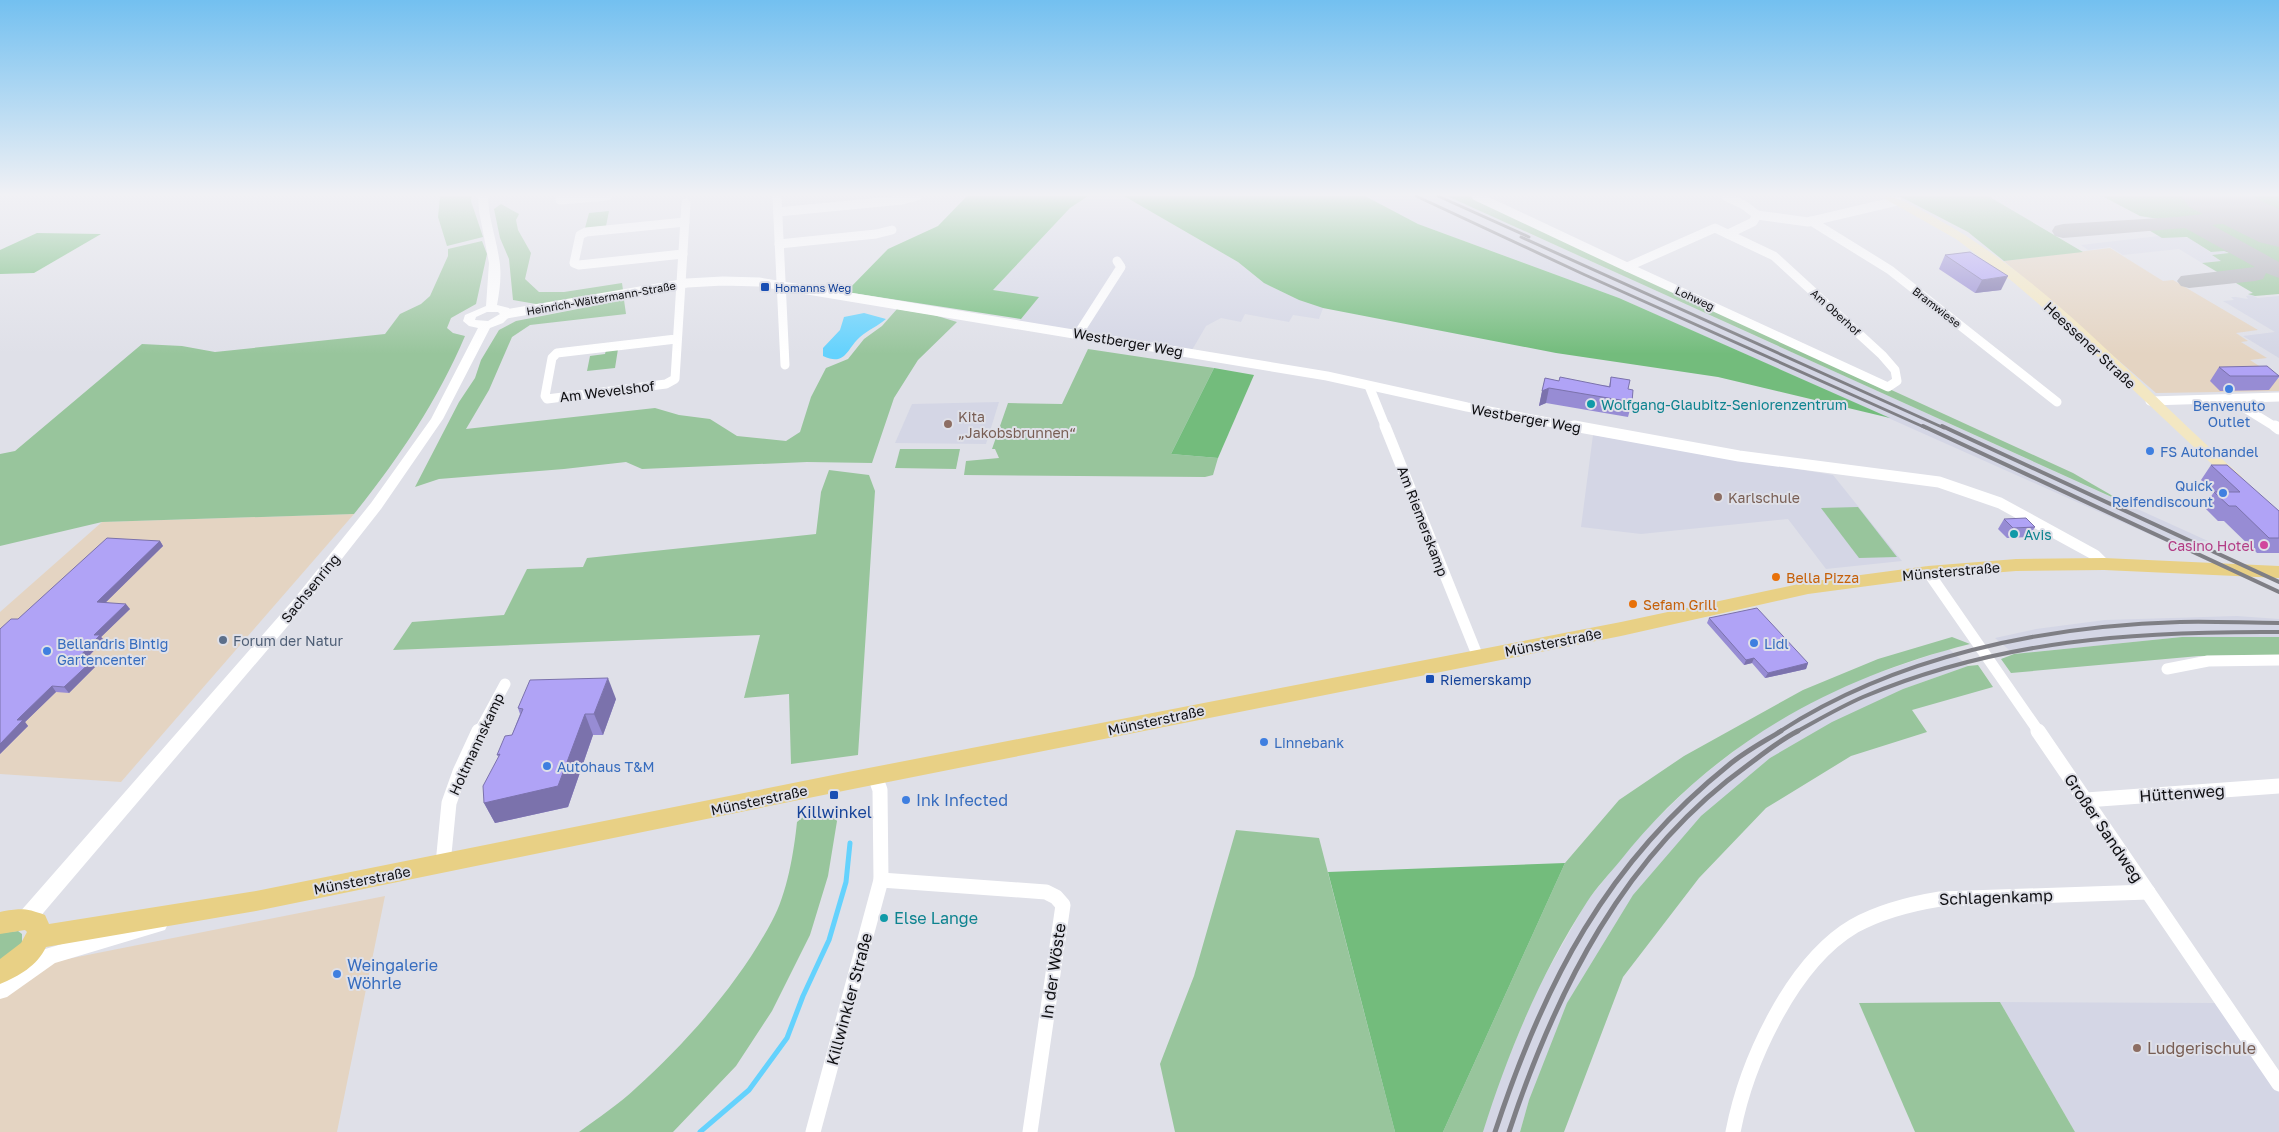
<svg xmlns="http://www.w3.org/2000/svg" width="2279" height="1132" font-family="'Golos Text',sans-serif">
  <rect width="100%" height="100%" fill="#dfe0e8"/>
  <g fill="#e4d4c2">
    <path d="M2110 248 2163 281 2173 280 2258 330 2236 333 2248 341 2241 342 2267 358 2250 360 2279 379V391L2156 393 2004 261Z"/>
    <path d="M354 514 121 782 0 774V612L102 522Z"/>
    <path d="M385 896 337 1132H0V984L32 966Z"/>
  </g>
  <g fill="#d4d6e5">
    <path d="M1088 196H1124L1238 262 1264 283 1299 300 1323 308 1319 319 1293 315 1289 322 1245 314 1241 322 1221 318 1206 326 1188 357 1014 327 1038 298 993 290 1070 208Z"/>
    <path d="M1365 196H1447L2208 541 2171 544 1619 298 1418 224Z"/>
    <path d="M2159 236 2189 238 2210 252 2224 251 2230 254 2213 256 2222 261 2202 263 2179 249 2123 255 2110 247 2088 250 2081 245Z"/>
    <path d="M2251 295 2258 298 2279 296V358L2243 336 2275 332 2223 301 2234 300 2231 297H2236L2248 299 2246 296Z"/>
    <path d="M999 402 986 444 895 443 912 404Z"/>
    <path d="M1593 435 1833 475 1902 561 1826 569 1788 519 1641 534 1581 527Z"/>
    <path d="M2237 616 2279 619V637H2182L2014 654 1995 638 2036 629 2105 620Z"/>
    <path d="M1949 649 1968 666 1903 689 1770 758 1529 1100 1520 1132H1483L1497 1084 1539 986 1587 901 1642 833 1697 780 1751 738 1806 704 1860 679Z"/>
    <path d="M2000 1002 2218 1003 2279 1092V1132H2075Z"/>
  </g>
  <g fill="#98c59c">
    <path d="M440 196H472L471 201 483 237 447 246 438 217Z"/>
    <path d="M1447 196H1468L2073 473 2125 503Z"/>
    <path d="M1899 196H1988L2083 252 2004 261 1968 232Z"/>
    <path d="M2102 196H2279V294L2255 296 2248 294 2253 293 2202 263 2221 261 2212 255 2229 253 2224 251 2211 252 2187 237 2162 238 2142 226 2165 223 2158 219 2140 216Z"/>
    <path d="M501 204 519 214 516 220 518 230 531 253 525 279 539 292H564L622 283 623 290 572 300 536 304 513 300 509 259 500 238 494 209Z"/>
    <path d="M609 211 606 226 585 228 589 213Z"/>
    <path d="M482 241 487 254 476 304 451 318 447 328 453 333 465 336C437 402 398 459 354 514L102 522 0 546V454L15 451 142 344 182 346 215 352 385 334 400 314 421 304 430 296 448 256V249Z"/>
    <path d="M624 300 626 314 530 325 512 337 489 390 466 429 655 408 679 415 710 419 737 436 786 441 800 432 811 397 826 368 848 359 864 339 882 326 897 309 934 315 957 322 918 360 894 398 872 463 807 462 642 469 626 462 564 469 439 479 415 487 459 402 475 378 481 360 499 330 516 321Z"/>
    <path d="M618 349 615 368 587 371 590 356 605 354 606 350Z"/>
    <path d="M1088 349 1214 368 1171 454 1218 458 1213 475 1205 477 964 475 966 461 999 458 995 449H992L1008 403 1062 404Z"/>
    <path d="M900 449H960L956 469 895 468Z"/>
    <path d="M829 470 869 475 875 491 858 755 791 764 789 694 744 698 760 635 393 650 412 622 504 615 527 569 583 567 587 558 816 534 821 492Z"/>
    <path d="M1858 507 1897 557 1859 558 1821 508Z"/>
    <path d="M1952 637 1970 644C1830 679 1710 747 1620 861 1609 874 1596 888 1587 902 1541 973 1508 1052 1483 1132H1443L1565 863 1619 800 1684 756 1803 690 1878 659Z"/>
    <path d="M2182 637H2279V655L2199 656 2011 673 2001 659 2014 654Z"/>
    <path d="M1978 665 1993 687 1912 710 1927 732 1851 756 1766 808 1699 878 1623 977 1564 1132H1520L1529 1100 1567 1003 1633 895 1701 816 1770 758 1832 722 1903 689 1968 666Z"/>
    <path d="M828 811 837 821 828 876 810 935 772 1011 736 1066 673 1132H579C598 1118 619 1104 636 1088 688 1041 739 983 772 921 787 894 794 852 797 822L809 812Z"/>
    <path d="M1236 830 1319 838 1395 1132H1175L1160 1064 1194 976Z"/>
    <path d="M18 931 22 934V943L0 961V933Z"/>
    <path d="M2000 1002 2075 1132H1915L1859 1003Z"/>
  </g>
  <g fill="#73bc7c">
    <path d="M967 196H1088L1070 208 993 290 1039 297 1021 319 846 292 888 249 938 226Z"/>
    <path d="M1124 196H1365L1418 224 1619 298 1890 418 1718 377 1556 353 1323 308 1299 300 1264 283 1238 262Z"/>
    <path d="M37 233 101 234 34 273 0 274V250Z"/>
    <path d="M1214 368 1254 375 1218 458 1171 454Z"/>
    <path d="M1565 863 1443 1132H1395L1328 872Z"/>
  </g>
  <path fill="#64d2fd" d="M864 313 886 319C878 326 868 330 860 337 847 348 846 367 823 356V348L840 330 844 317Z"/>
  <g fill="none" stroke-linecap="round" stroke-linejoin="round">
    <path stroke="#64d2fd" stroke-width="5" d="M700 1132 749 1090 787 1038 803 996 829 940 846 882 850 843"/>
    <path fill="#afb0b6" fill-rule="evenodd" d="M2247 209 2255 210 2258 215 2255 220 2212 225 2279 262V278L2266 273 2263 279 2255 281 2189 288 2181 286 2177 281 2181 276 2255 267 2185 228 2063 238 2055 236 2052 231 2055 226 2063 224 2177 217Z"/>
    <path fill="#afb0b6" fill-rule="evenodd" d="M2181 196H2251L2279 209V247L2259 242 2189 207Z"/>
    <g stroke="#fff" stroke-width="9">
      <path d="M561 196 560 200 608 196"/>
      <path d="M1476 196 1627 267"/>
      <path d="M1725 196 1744 205 1757 215 1808 222 1897 201"/>
      <path d="M777 197 785 365"/>
      <path d="M778 212 902 200 917 196"/>
      <path d="M1811 221 1890 270 2057 402"/>
      <path d="M1715 228 1774 256 1882 355 1895 370 1897 381 1888 387 1627 267Z"/>
      <path d="M1728 234 1753 222 1757 215"/>
      <path d="M779 244 876 234 892 230"/>
      <path d="M683 254 579 265 574 263 580 235 586 232 685 222"/>
      <path d="M506 314 687 283 723 281 759 282 1327 376 1467 407 1581 428"/>
      <path d="M1078 334 1121 267 1117 261"/>
      <path d="M676 339 557 353 552 358 545 396 547 399 666 384 675 379 686 203"/>
      <path d="M1369 386 1386 428"/>
      <path d="M2230 399 2277 428"/>
      <path d="M2150 401 2279 397"/>
    </g>
    <g stroke="#fff" stroke-width="11">
      <path d="M1385 426 1478 657"/>
      <path d="M1574 426 1739 456 1939 482 2000 503 2095 555 2104 564"/>
      <path d="M2275 426 2279 429"/>
      <path d="M1928 572 2039 732"/>
      <path d="M2167 669 2208 661 2279 660"/>
      <path d="M479 732 505 684"/>
    </g>
    <g stroke="#fff" stroke-width="15">
      <path d="M2038 731 2279 1084"/>
      <path d="M2086 800 2279 786"/>
      <path d="M443 864 449 803 460 772 479 731"/>
      <path d="M881 880 1046 892 1056 897 1063 905 1030 1132"/>
      <path d="M813 1132 881 880 880 790 875 776"/>
      <path d="M1733 1132C1746 1064 1791 963 1854 926 1881 911 1909 904 1940 899L2148 892"/>
    </g>
    <g fill="#fff" fill-rule="evenodd">
      <path d="M478 196H488C488 217 496 237 499 258 502 273 500 289 497 305L509 308 512 314 503 323 490 328 443 419 381 509 304 607 33 925 26 928 19 925 16 919 19 913 294 599 371 503 431 419 478 328 469 326 463 321 465 315 486 306 489 263 479 211ZM487 312H498L500 314 488 321 475 320 476 317Z"/>
      <path d="M158 915 165 918 168 924 165 930 55 963 7 997 0 999V977L42 950Z"/>
    </g>
    <path fill="#f3e7c2" fill-rule="evenodd" d="M1880 196C1899 196 1915 207 1932 216 2048 278 2142 389 2241 476L2243 479 2241 482H2231L2077 337 2013 282 1956 239Z"/>
    <path fill="#e8d085" fill-rule="evenodd" d="M2104 558 2279 566V578L2104 570 2016 571 1928 578 1808 594 1621 636 848 790 256 911 46 947C37 966 19 976 0 984V959L21 943 27 932 25 930 0 934V912C20 908 26 908 45 915L49 924 256 891 848 772 1621 622 1808 582 1928 566 2016 559Z"/>
    <g stroke="#7f7f85" stroke-width="3">
      <path d="M1416 196 1583 274 1926 428"/>
      <path d="M1438 196 1529 237"/>
      <path d="M1521 237 1944 428"/>
    </g>
    <g stroke="#7f7f85" stroke-width="4">
      <path d="M1923 426 2279 592"/>
      <path d="M1942 426 2279 582"/>
      <path d="M1779 732C1896 656 2043 626 2180 622 2213 621 2246 623 2279 623"/>
      <path d="M1796 732C1818 720 1840 707 1863 697 1998 640 2135 631 2279 632"/>
    </g>
    <g stroke="#7f7f85" stroke-width="5">
      <path d="M1495 1132C1544 983 1606 863 1730 764 1746 751 1765 741 1781 731"/>
      <path d="M1509 1132C1556 990 1624 854 1748 765 1764 753 1780 740 1798 731"/>
    </g>
  </g>
  <g fill="#978cd4">
    <path d="M1945 255 2001 290 1975 293 1939 269Z"/>
    <path d="M2219 367 2279 375V377L2269 390 2220 391 2210 381Z"/>
    <path d="M1611 377 1628 389 1632 402 1628 417 1546 403 1539 406 1545 378 1559 381 1609 386Z"/>
    <path d="M2211 465 2279 511V553H2257L2224 521H2218L2204 507 2214 492 2201 480Z"/>
    <path d="M2004 519 2035 527 2029 537 2007 538 1998 529Z"/>
    <path d="M160 541 163 546 106 602 130 609 101 637 104 640 88 657 99 663 69 693 56 692 25 722 28 726 0 754 18 619Z"/>
    <path d="M1709 618 1808 663 1806 669 1765 678 1752 663 1744 665 1707 623Z"/>
    <path d="M616 699 603 735H593L568 807 495 823 484 803 499 757 497 755 512 735 520 714 518 708Z"/>
  </g>
  <g fill="#7b72ac">
    <path d="M2008 276 2001 290 1975 293 1982 280Z"/>
    <path d="M1549 388 1546 403 1539 406 1542 391Z"/>
    <path d="M160 541 163 546 101 607 97 602Z"/>
    <path d="M126 604 130 609 101 637 104 640 83 662 79 657 94 635Z"/>
    <path d="M95 658 99 663 69 693 64 687Z"/>
    <path d="M1754 658 1752 663 1744 665 1746 660Z"/>
    <path d="M1808 663 1806 669 1765 678 1768 673Z"/>
    <path d="M608 678 616 699 603 735 594 714Z"/>
    <path d="M52 686 56 692 25 722 28 726 0 754V744L17 720Z"/>
    <path d="M585 714 593 735 568 807 495 823 484 803Z"/>
  </g>
  <g fill="#b0a3f6" stroke="#7b72ac">
    <path d="M1970 252 2008 276 1982 280 1945 255Z"/>
    <path d="M2267 366 2279 376H2230L2219 367Z"/>
    <path d="M1560 377 1610 387 1611 377 1630 380 1628 389 1633 390 1632 402 1549 388 1542 391 1545 378 1559 381Z"/>
    <path d="M2211 465H2227L2279 511V538H2269L2236 506H2229L2214 492H2240Z"/>
    <path d="M2026 518 2035 527 2013 528 2004 519Z"/>
    <path d="M107 538 160 541 97 602 126 604 94 635H100L79 657 95 658 64 687 52 686 17 720H23L0 744V629L11 619H18Z"/>
    <path d="M1757 608 1808 663 1768 673 1754 658 1746 660 1709 618Z"/>
    <path d="M608 678 594 714H585L558 786 484 803 483 786 500 754 497 755 505 736 512 735 523 709 518 708 530 680Z"/>
  </g>
  <linearGradient id="sky" x2="0" y2="1"><stop stop-color="#73c0f0"/><stop offset="0.55" stop-color="#f1f1f5"/><stop offset="1" stop-color="#f1f1f5" stop-opacity="0"/></linearGradient>
  <rect width="2279" height="354" fill="url(#sky)"/>
  <g fill="#1a4fb4" stroke="#dfe0e8" stroke-width="2">
    <rect x="760" y="282" width="10" height="10" rx="2.5"/>
    <rect x="1425" y="674" width="10" height="10" rx="2.5"/>
    <rect x="829" y="790" width="10" height="10" rx="2.5"/>
  </g>
  <g fill="#3f7fe0" stroke="#dfe0e8" stroke-width="2">
    <circle cx="2229" cy="389" r="5"/>
    <circle cx="2150" cy="451" r="5"/>
    <circle cx="2223" cy="493" r="5"/>
    <circle cx="1754" cy="643" r="5"/>
    <circle cx="47" cy="651" r="5"/>
    <circle cx="1264" cy="742" r="5"/>
    <circle cx="547" cy="766" r="5"/>
    <circle cx="906" cy="800" r="5"/>
    <circle cx="337" cy="974" r="5"/>
  </g>
  <g fill="#0f9aa8" stroke="#dfe0e8" stroke-width="2">
    <circle cx="1591" cy="404" r="5"/>
    <circle cx="2014" cy="534" r="5"/>
    <circle cx="884" cy="918" r="5"/>
  </g>
  <g fill="#8d6e63" stroke="#dfe0e8" stroke-width="2">
    <circle cx="948" cy="424" r="5"/>
    <circle cx="1718" cy="497" r="5"/>
    <circle cx="2137" cy="1048" r="5"/>
  </g>
  <circle fill="#d1479c" stroke="#dfe0e8" stroke-width="2" cx="2264" cy="545" r="5"/>
  <g fill="#e8710a" stroke="#dfe0e8" stroke-width="2">
    <circle cx="1776" cy="577" r="5"/>
    <circle cx="1633" cy="604" r="5"/>
  </g>
  <circle fill="#5c6f8a" stroke="#dfe0e8" stroke-width="2" cx="223" cy="640" r="5"/>
  <g text-anchor="middle" dominant-baseline="central" stroke-width="4" stroke-linejoin="round" paint-order="stroke">
    <g font-size="11" fill="#164399" stroke="#dfe0e8" text-anchor="start">
      <text x="775" y="287">Homanns Weg</text>
    </g>
    <g font-size="11" fill="#0f0f12" stroke="#dfe0e8">
      <text transform="translate(601 298) rotate(-10)">Heinrich-Wältermann-Straße</text>
      <text transform="translate(1695 298) rotate(25)">Lohweg</text>
      <text transform="translate(1937 307) rotate(38)">Bramwiese</text>
      <text transform="translate(1836 312) rotate(42)">Am Oberhof</text>
    </g>
    <g font-size="14" fill="#0f0f12" stroke="#dfe0e8">
      <text transform="translate(1128 342) rotate(10)">Westberger Weg</text>
      <text transform="translate(2090 345) rotate(43)">Heessener Straße</text>
      <text transform="translate(607 391) rotate(-7)">Am Wevelshof</text>
      <text transform="translate(1526 418) rotate(10)">Westberger Weg</text>
      <text transform="translate(1423 521) rotate(69)">Am Riemerskamp</text>
      <text transform="translate(1951 571) rotate(-5)">Münsterstraße</text>
      <text transform="translate(310 588) rotate(-51)">Sachsenring</text>
      <text transform="translate(1553 642) rotate(-11)">Münsterstraße</text>
      <text transform="translate(1156 720) rotate(-12)">Münsterstraße</text>
      <text transform="translate(476 744) rotate(-65)">Holtmannskamp</text>
      <text transform="translate(759 800) rotate(-12)">Münsterstraße</text>
      <text transform="translate(362 880) rotate(-11)">Münsterstraße</text>
    </g>
    <g font-size="14" fill="#0d838f" stroke="#dfe0e8" text-anchor="start">
      <text x="1601" y="404">Wolfgang-Glaubitz-Seniorenzentrum</text>
      <text x="2024" y="534">Avis</text>
    </g>
    <g font-size="14" fill="#366cbe" stroke="#dfe0e8" text-anchor="start">
      <text x="2229" y="405" text-anchor="middle">Benvenuto<tspan x="2229" dy="16">Outlet</tspan></text>
      <text x="2160" y="451">FS Autohandel</text>
      <text x="2213" y="485" text-anchor="end">Quick<tspan x="2213" dy="16">Reifendiscount</tspan></text>
      <text x="57" y="643">Bellandris Bintig<tspan x="57" dy="16">Gartencenter</tspan></text>
      <text x="1764" y="643">Lidl</text>
      <text x="1274" y="742">Linnebank</text>
      <text x="557" y="766">Autohaus T&amp;M</text>
    </g>
    <g font-size="14" fill="#785e54" stroke="#dfe0e8" text-anchor="start">
      <text x="958" y="416">Kita<tspan x="958" dy="16">„Jakobsbrunnen“</tspan></text>
      <text x="1728" y="497">Karlschule</text>
    </g>
    <g font-size="14" fill="#b23c85" stroke="#dfe0e8" text-anchor="end">
      <text x="2254" y="545">Casino Hotel</text>
    </g>
    <g font-size="14" fill="#c56008" stroke="#dfe0e8" text-anchor="start">
      <text x="1786" y="577">Bella Pizza</text>
      <text x="1643" y="604">Sefam Grill</text>
    </g>
    <g font-size="14" fill="#4e5e75" stroke="#dfe0e8" text-anchor="start">
      <text x="233" y="640">Forum der Natur</text>
    </g>
    <g font-size="14" fill="#164399" stroke="#dfe0e8" text-anchor="start">
      <text x="1440" y="679">Riemerskamp</text>
    </g>
    <g font-size="16" fill="#0f0f12" stroke="#dfe0e8">
      <text transform="translate(2182 793) rotate(-4)">Hüttenweg</text>
      <text transform="translate(2104 828) rotate(56)">Großer Sandweg</text>
      <text transform="translate(1996 897) rotate(-2)">Schlagenkamp</text>
      <text transform="translate(1053 971) rotate(-82)">In der Wöste</text>
      <text transform="translate(849 999) rotate(-75)">Killwinkler Straße</text>
    </g>
    <g font-size="16" fill="#366cbe" stroke="#dfe0e8" text-anchor="start">
      <text x="916" y="800">Ink Infected</text>
      <text x="347" y="965">Weingalerie<tspan x="347" dy="18">Wöhrle</tspan></text>
    </g>
    <g font-size="16" fill="#164399" stroke="#dfe0e8">
      <text x="834" y="812">Killwinkel</text>
    </g>
    <g font-size="16" fill="#0d838f" stroke="#dfe0e8" text-anchor="start">
      <text x="894" y="918">Else Lange</text>
    </g>
    <g font-size="16" fill="#785e54" stroke="#dfe0e8" text-anchor="start">
      <text x="2147" y="1048">Ludgerischule</text>
    </g>
  </g>
</svg>
